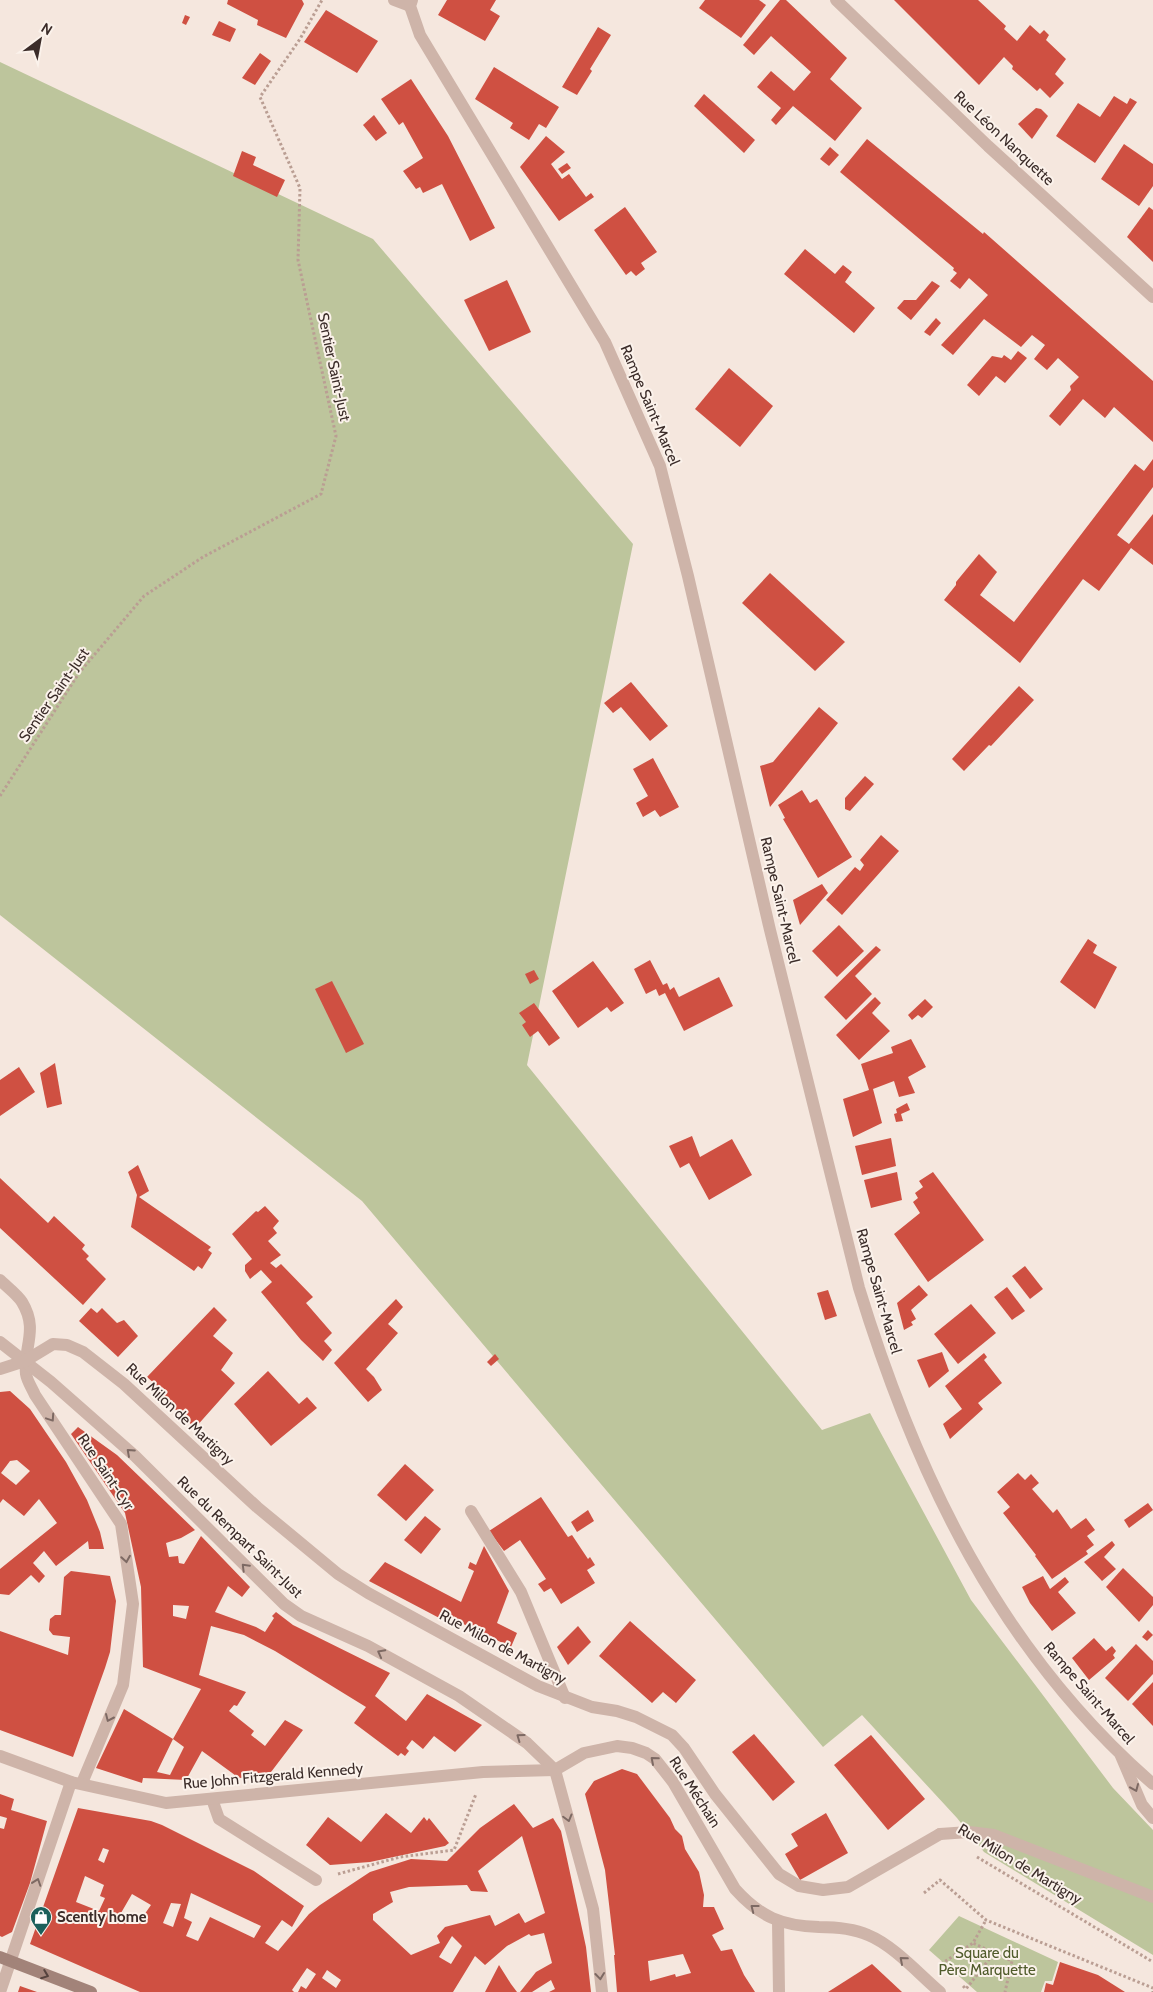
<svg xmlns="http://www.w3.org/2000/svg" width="1153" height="1992" font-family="Cabin,sans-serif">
  <rect width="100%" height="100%" fill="#f5e7de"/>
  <g fill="#bdc59c">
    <path d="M0 62 373 239 633 544 527 1065 822 1430 870 1413 971 1600 1113 1788 1153 1830V1955L984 1852 957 1818 862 1715 823 1747 362 1201 0 915Z"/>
    <path d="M959 1916 1058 1962 1052 1981H1045L1041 1992H977L929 1950Z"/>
  </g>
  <g fill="#cf5042" fill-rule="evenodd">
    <path d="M228 0H302L304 4 286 38 257 25 258 20 227 4Z"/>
    <path d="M447 0H496L490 10 500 16 485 41 438 15Z"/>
    <path d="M705 0H759L766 5 741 38 699 8Z"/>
    <path d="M780 0H786L847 58 830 79 862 108 835 141 793 106 776 125 771 120 781 108 757 87 771 71 794 91 811 72 771 36 754 55 743 45Z"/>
    <path d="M894 0H978L1006 26 1004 29 1017 41 1030 25 1040 34 1044 30 1049 35 1046 40 1066 59 1055 74 1064 83 1050 98 1040 88 1037 91 1012 69 1013 66 1004 57 979 85Z"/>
    <path d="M326 10 378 41 357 73 304 42Z"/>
    <path d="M185 15 190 17 186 25 182 23Z"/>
    <path d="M219 21 236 29 230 42 212 35Z"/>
    <path d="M598 27 611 35 590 69 592 71 577 95 562 87Z"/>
    <path d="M260 53 271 61 255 85 242 78Z"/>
    <path d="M494 67 559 107 546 128 539 124 529 140 510 128 513 123 475 99Z"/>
    <path d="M411 79 448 136 495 228 470 241 442 184 423 193 420 187 416 189 403 171 423 158 403 122 399 125 381 99Z"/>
    <path d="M704 94 755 140 744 153 694 106Z"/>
    <path d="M1114 96 1127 104 1130 98 1137 102 1095 163 1056 136 1078 103 1100 117Z"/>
    <path d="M1036 108 1041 109 1048 116 1032 139 1018 124Z"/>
    <path d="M374 115 387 133 376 141 363 125Z"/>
    <path d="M546 136 565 152 551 164 562 179 569 174 586 197 591 193 594 197 559 221 520 167Z"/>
    <path d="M867 139 983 234 984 232 1153 381V442L1114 407 1105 418 1083 399 1060 426 1049 416 1071 390 1070 386 1079 377 1058 358 1047 370 1034 359 1045 345 1032 335 1021 347 984 319 953 355 941 345 988 295 969 278 960 289 950 281 957 273 953 270 954 268 840 172Z"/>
    <path d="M1124 144 1153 164V186L1139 206 1101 179Z"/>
    <path d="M830 147 839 155 829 166 820 159Z"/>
    <path d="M242 151 256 157 253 165 285 180 277 197 233 176Z"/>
    <path d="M567 163 571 168 562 174 558 169Z"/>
    <path d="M625 207 657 252 641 263 645 269 636 276 631 271 626 275 594 230Z"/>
    <path d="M1149 207 1153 210V262L1127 237Z"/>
    <path d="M805 249 835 274 843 265 852 272 845 282 875 308 854 333 784 274Z"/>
    <path d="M507 280 531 332 489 351 464 300Z"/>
    <path d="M932 281 940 286 911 320 897 308 904 300H916Z"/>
    <path d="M936 318 941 323 930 336 924 332Z"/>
    <path d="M1018 351 1027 358 1005 383 996 376 979 396 967 385 992 356 1002 358 1004 355 1011 360Z"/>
    <path d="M729 368 773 406 740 447 695 409Z"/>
    <path d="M1153 459V487L1117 535 1129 544 1153 514V565L1131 548 1099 591 1083 579 1020 663 944 600 956 585V582L979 554 997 572 980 595 1014 622 1135 464 1144 471Z"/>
    <path d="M770 573 845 642 815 671 742 603Z"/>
    <path d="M631 682 668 726 650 741 621 707 613 713 604 703Z"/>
    <path d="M1019 686 1034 700 991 746 989 745 964 771 952 759Z"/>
    <path d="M819 707 838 723 770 807 760 766 773 762Z"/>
    <path d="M653 758 679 807 660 817 655 810 643 817 636 803 648 796 633 769Z"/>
    <path d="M865 776 874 784 850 811 845 809V798Z"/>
    <path d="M802 790 810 803 817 799 852 857 818 878 783 819 785 818 778 805Z"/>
    <path d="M881 835 899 851 842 915 826 900 855 867 860 871 864 865 860 860Z"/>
    <path d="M822 884 828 893 800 925 793 900Z"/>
    <path d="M839 925 864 951 837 977 812 951Z"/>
    <path d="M1088 939 1097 945 1093 953 1117 967 1095 1009 1060 982Z"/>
    <path d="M876 946 881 950 855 976 872 994 846 1020 824 997Z"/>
    <path d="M650 960 663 985 667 983 670 990 674 987 679 997 719 977 733 1006 684 1031 665 993 659 996 656 989 646 994 634 969Z"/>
    <path d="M593 961 624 1003 611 1012 607 1007 578 1028 552 991Z"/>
    <path d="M534 970 539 979 530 984 525 974Z"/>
    <path d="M332 981 364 1044 346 1053 315 989Z"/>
    <path d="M875 997 881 1003 872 1013 890 1031 859 1060 836 1035Z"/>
    <path d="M925 999 933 1007 922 1018 918 1015 912 1020 908 1015Z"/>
    <path d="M534 1003 560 1038 549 1046 538 1031 530 1037 522 1025 526 1022 519 1013Z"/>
    <path d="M911 1039 926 1067 908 1077 915 1093 899 1097 894 1081 873 1089 882 1123 853 1137 843 1099 869 1090 861 1064 893 1053 891 1047Z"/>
    <path d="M55 1063 62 1104 47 1108 40 1073Z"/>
    <path d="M19 1067 35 1092 0 1116V1080Z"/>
    <path d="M907 1103 910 1110 901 1114 903 1121 896 1122 894 1114 897 1113 896 1109Z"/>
    <path d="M692 1136 700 1157 732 1139 752 1175 709 1200 689 1163 680 1168 669 1146Z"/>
    <path d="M891 1138 896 1166 862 1175 855 1146Z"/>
    <path d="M138 1165 149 1191 139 1197 211 1247 208 1250 212 1253 202 1269 198 1266 194 1271 131 1227 137 1195 128 1172Z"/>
    <path d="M897 1172 902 1200 871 1208 864 1180Z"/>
    <path d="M933 1172 984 1240 928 1282 894 1234 920 1213 913 1202 918 1198 915 1193 923 1187 919 1181Z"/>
    <path d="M0 1178 48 1223 54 1216 85 1245 82 1249 89 1256 86 1259 106 1279 83 1305 0 1228Z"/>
    <path d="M265 1206 279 1221 273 1228 277 1233 268 1241 281 1255 270 1263 276 1268 281 1264 313 1297 306 1303 332 1333 324 1341 332 1350 323 1361 301 1340 261 1292 272 1282 261 1270 250 1279 245 1271V1265L252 1259 232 1234 256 1211 258 1212Z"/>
    <path d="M1025 1266 1043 1289 1030 1299 1012 1276Z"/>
    <path d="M919 1285 928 1295 911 1310 916 1319 911 1322 913 1325 904 1330 897 1303Z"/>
    <path d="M1007 1287 1025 1311 1012 1320 994 1297Z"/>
    <path d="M828 1290 837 1316 825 1320 817 1293Z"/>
    <path d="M396 1299 403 1307 388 1324 398 1333 366 1369 374 1377 382 1390 368 1402 334 1363Z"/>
    <path d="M971 1304 996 1333 958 1364 934 1334Z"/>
    <path d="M214 1307 227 1320 213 1336 233 1353 221 1370 235 1383 195 1428 161 1396 164 1392 147 1377Z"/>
    <path d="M91 1308 97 1313 102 1308 117 1323 124 1320 138 1336 118 1357 79 1321Z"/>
    <path d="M942 1352 949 1371 929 1388 917 1360Z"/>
    <path d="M984 1353 987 1357 984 1360 1002 1383 978 1403 983 1409 950 1439 943 1424 962 1409 945 1386Z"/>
    <path d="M495 1354 499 1359 491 1366 487 1362Z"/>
    <path d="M268 1371 299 1404 307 1397 317 1408 271 1446 234 1404Z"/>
    <path d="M10 1391 30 1409 66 1462 87 1500 100 1532 104 1549H89L88 1541 56 1566 44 1551 33 1563 45 1576 39 1583 31 1575 9 1595 0 1594V1569L57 1523 39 1499 24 1516 3 1499 0 1503V1392ZM17 1460 30 1471 16 1485 1 1473 10 1461Z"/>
    <path d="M78 1427 117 1455 195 1530 181 1538 166 1543 169 1557 178 1556 179 1563 184 1564 201 1536 250 1587 242 1597 228 1586 215 1612 256 1627 265 1632 274 1618 272 1616 276 1612 293 1625 390 1673 375 1696 406 1721 427 1694 482 1725 455 1752 434 1736 423 1749 412 1740 406 1748 409 1751 405 1756 401 1753 398 1756 354 1723 366 1707 275 1651 244 1635 211 1626 199 1675 246 1692 237 1706 234 1705 229 1711 254 1731 251 1735 265 1746 285 1720 303 1730 268 1776 239 1778 202 1751 186 1780 143 1778 142 1783 96 1768 124 1709 173 1739 157 1772 170 1775 184 1747 173 1739 201 1689 143 1667 141 1587 125 1513 71 1434ZM173 1605 189 1606 186 1619 173 1616Z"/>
    <path d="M405 1464 434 1490 406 1521 377 1495Z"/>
    <path d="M1018 1473 1025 1480 1031 1474 1039 1483 1032 1489 1053 1513 1057 1509 1071 1529 1086 1518 1095 1530 1087 1536 1094 1545 1086 1551 1088 1554 1052 1579 1035 1556 1036 1555 1003 1513 1010 1507 997 1492Z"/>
    <path d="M541 1497 568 1537 572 1535 588 1559 590 1557 595 1565 587 1570 595 1583 561 1604 551 1588 544 1592 538 1584 546 1579 520 1540 504 1551 489 1531Z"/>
    <path d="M1148 1503 1153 1510 1129 1528 1124 1520Z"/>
    <path d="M588 1510 594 1521 577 1532 571 1522Z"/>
    <path d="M425 1516 441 1529 421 1554 404 1540Z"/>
    <path d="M1112 1541 1115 1545 1104 1557 1116 1569 1102 1581 1084 1562Z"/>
    <path d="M484 1546 509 1591 497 1623 517 1633 511 1647 453 1619 445 1621 369 1581 385 1562 461 1602 474 1571 468 1568 470 1562 476 1565Z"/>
    <path d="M1123 1568 1153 1597V1605L1139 1622 1106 1587Z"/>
    <path d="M71 1571 110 1576 116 1601 110 1652 105 1668 73 1757 0 1730V1631L68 1655 70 1637 53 1635 49 1630 50 1619 55 1615H61L64 1577Z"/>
    <path d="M1043 1576 1050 1589 1065 1577 1069 1582 1058 1592 1076 1613 1052 1631 1030 1603 1022 1587Z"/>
    <path d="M630 1621 696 1680 676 1703 663 1692 652 1703 599 1656Z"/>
    <path d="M578 1626 591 1642 568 1665 557 1647Z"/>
    <path d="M1148 1630 1153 1635 1147 1641 1142 1637Z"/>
    <path d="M1094 1638 1106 1651 1112 1646 1116 1651 1113 1655 1115 1658 1089 1680 1072 1658Z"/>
    <path d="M1136 1644 1153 1661V1674L1128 1701 1105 1678Z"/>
    <path d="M1153 1682V1726L1132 1704Z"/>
    <path d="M754 1734 795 1782 773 1801 732 1752Z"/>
    <path d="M871 1735 925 1799 888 1830 834 1765Z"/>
    <path d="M622 1769 637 1774 670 1818 675 1829 682 1836 685 1849 699 1872 704 1895 703 1907H714L724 1929 712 1935 721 1951 732 1949 744 1975 755 1992H617L614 1955H615L605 1870 585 1794 594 1781ZM683 1954 691 1973 676 1977 675 1974 650 1981 648 1961Z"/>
    <path d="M0 1794 14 1799 11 1810 47 1821 30 1883 12 1932 2 1937 0 1936V1828L4 1829 7 1818 0 1816Z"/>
    <path d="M514 1804 533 1828 553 1818 561 1831 586 1947 591 1992H549L555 1989 551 1980 532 1992H520L536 1972 552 1963 544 1933 531 1936 529 1934 507 1946 485 1965 475 1956 453 1992H298L301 1986 306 1989 316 1974 307 1968 292 1990 294 1992H140L30 1944 78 1808 151 1821 162 1825 254 1871 304 1906 292 1927 282 1920 265 1943 278 1951 309 1914 320 1905 370 1872 411 1859 447 1861 480 1828ZM522 1836 545 1913 525 1923 519 1913 495 1926 490 1915 445 1927 437 1936 440 1943 411 1955 373 1920V1914L393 1902 390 1892 409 1887 467 1885 471 1891 488 1892 478 1871ZM103 1848 109 1850 104 1863 98 1860ZM85 1876 104 1885 100 1896 105 1898 99 1911 76 1902ZM191 1893 261 1926 254 1938 210 1917 198 1941 186 1936 192 1922 184 1918ZM132 1894 151 1905 144 1915 142 1914 138 1920 121 1913ZM171 1903 181 1904 173 1927 163 1923ZM452 1936 462 1946 451 1964 439 1957ZM327 1970 341 1980 336 1988 322 1978Z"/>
    <path d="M386 1813 411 1833 424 1817 427 1821 429 1818 449 1843 445 1846 370 1862 330 1865 306 1845 328 1817 361 1842Z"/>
    <path d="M826 1813 848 1853 800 1880 785 1854 798 1846 791 1834Z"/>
    <path d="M1060 1962 1098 1975 1125 1992H1044L1046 1983 1053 1985Z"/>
    <path d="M872 1964 902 1992H828Z"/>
    <path d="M499 1965 511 1984 517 1992H485Z"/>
    <path d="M20 1986 37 1992H18Z"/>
  </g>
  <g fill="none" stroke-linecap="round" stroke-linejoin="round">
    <g stroke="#ba9e93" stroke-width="3" stroke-dasharray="2.5 2.5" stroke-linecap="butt">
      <path d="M0 796 79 673 144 596 203 557 321 494 336 436 298 260 300 188 260 97 300 39 322 0"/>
      <path d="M977 1857 1153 1962"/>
      <path d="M338 1874 400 1857 454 1850 476 1794"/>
      <path d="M924 1893 940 1880 986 1920 1153 1988V1992"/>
      <path d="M994 1953 1012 1961 1005 1992"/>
      <path d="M941 1964 973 1943 986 1920"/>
      <path d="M963 1986 966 1989 994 1953 973 1943"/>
    </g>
    <g stroke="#ceb4a9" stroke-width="12">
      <path d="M471 1511 521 1592 565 1698"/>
      <path d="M1121 1756 1142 1805 1153 1818"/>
    </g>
    <path stroke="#ceb4a9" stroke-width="12" d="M940 1834 969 1832 994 1835 1153 1897"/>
    <g stroke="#ceb4a9" stroke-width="12">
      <path d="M394 0 410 6"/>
      <path d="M412 0 410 6 420 35 605 342 660 466 688 576 770 930 859 1288C917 1477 1000 1651 1153 1784"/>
      <path d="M836 0 988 146 1153 297"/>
      <path d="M0 1280C7 1287 17 1294 22 1302 39 1330 23 1347 26 1374 27 1381 32 1388 35 1395L121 1524 133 1604 123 1685 82 1783"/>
      <path d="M0 1342 51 1382 135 1456 284 1604 301 1616 368 1646 459 1696 527 1743 555 1770 593 1909 602 1992"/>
      <path d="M0 1369 25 1361 53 1344 67 1345 83 1352 124 1384 257 1507 338 1574 368 1593 538 1686 592 1707 617 1711 636 1717 672 1735 684 1748 715 1794 779 1874 799 1886 823 1890 848 1887 940 1834"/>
      <path d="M212 1799 219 1819 316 1880"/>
      <path d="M778 1921 779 1992"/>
      <path d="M0 1992 71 1782"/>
    </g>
    <path stroke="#ceb4a9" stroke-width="12" d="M0 1756 71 1782 166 1803 483 1772 555 1770 584 1753 617 1746 632 1748 646 1753 655 1759 673 1782 735 1889C760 1917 782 1926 819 1927 836 1927 852 1928 868 1935 893 1945 919 1974 940 1992"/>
    <path stroke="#a28379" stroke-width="12" d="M0 1957 91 1992"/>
  </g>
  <defs><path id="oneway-chevron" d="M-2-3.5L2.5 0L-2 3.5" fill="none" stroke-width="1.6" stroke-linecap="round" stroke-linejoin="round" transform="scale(1.25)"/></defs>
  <g stroke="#7d6963">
    <use href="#oneway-chevron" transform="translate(51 1418) rotate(56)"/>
    <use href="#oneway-chevron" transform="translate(130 1452) rotate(-138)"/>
    <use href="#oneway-chevron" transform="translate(126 1559) rotate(81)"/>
    <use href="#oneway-chevron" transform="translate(245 1567) rotate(-135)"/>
    <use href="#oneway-chevron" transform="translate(381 1653) rotate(-152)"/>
    <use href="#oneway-chevron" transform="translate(109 1718) rotate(114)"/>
    <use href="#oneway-chevron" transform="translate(520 1737) rotate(-144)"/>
    <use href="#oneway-chevron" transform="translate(654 1760) rotate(-139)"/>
    <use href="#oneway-chevron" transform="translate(1135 1788) rotate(67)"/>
    <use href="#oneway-chevron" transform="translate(568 1818) rotate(75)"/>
    <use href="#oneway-chevron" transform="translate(37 1882) rotate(-71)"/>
    <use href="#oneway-chevron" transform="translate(754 1908) rotate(-142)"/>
    <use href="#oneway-chevron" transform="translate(903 1960) rotate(-139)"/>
    <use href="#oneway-chevron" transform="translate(600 1976) rotate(84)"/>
  </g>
  <use stroke="#55423d" href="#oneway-chevron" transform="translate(45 1975) rotate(21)"/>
  <defs>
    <g id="shop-pin" transform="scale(1.125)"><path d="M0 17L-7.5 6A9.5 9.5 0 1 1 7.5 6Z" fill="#1b605b" stroke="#fbf2eb"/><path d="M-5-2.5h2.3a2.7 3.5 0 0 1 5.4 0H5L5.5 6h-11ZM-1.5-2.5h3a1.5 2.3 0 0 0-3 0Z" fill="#fff"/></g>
  </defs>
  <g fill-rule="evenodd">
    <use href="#shop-pin" x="41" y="1917"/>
  </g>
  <g text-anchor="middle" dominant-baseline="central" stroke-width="4" stroke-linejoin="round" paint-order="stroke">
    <g font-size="15" fill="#3b2c29" stroke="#fbf2eb">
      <text transform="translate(1004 138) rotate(43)">Rue Léon Nanquette</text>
      <text transform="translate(334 367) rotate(78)">Sentier Saint-Just</text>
      <text transform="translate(650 405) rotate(67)">Rampe Saint-Marcel</text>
      <text transform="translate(54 695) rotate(-55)">Sentier Saint-Just</text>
      <text transform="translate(780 900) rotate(77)">Rampe Saint-Marcel</text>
      <text transform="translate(879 1291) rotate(74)">Rampe Saint-Marcel</text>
      <text transform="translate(180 1414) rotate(43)">Rue Milon de Martigny</text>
      <text transform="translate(106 1472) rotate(56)">Rue Saint-Cyr</text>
      <text transform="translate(240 1537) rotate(44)">Rue du Rempart Saint-Just</text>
      <text transform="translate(503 1647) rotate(28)">Rue Milon de Martigny</text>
      <text transform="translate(1089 1693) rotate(49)">Rampe Saint-Marcel</text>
      <text transform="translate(273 1776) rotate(-5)">Rue John Fitzgerald Kennedy</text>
      <text transform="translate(695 1792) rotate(57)">Rue Méchain</text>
      <text transform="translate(1020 1864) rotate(31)">Rue Milon de Martigny</text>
    </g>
    <g font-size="15" font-weight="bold" fill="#3b2c29" stroke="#fbf2eb" text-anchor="start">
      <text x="57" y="1917">Scently home</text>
    </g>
    <g font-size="15" fill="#505b2b" stroke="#fbf2eb">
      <text x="987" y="1953">Square du<tspan x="987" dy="17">Père Marquette</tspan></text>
    </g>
  </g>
  <g transform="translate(40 40) rotate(32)" stroke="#fbf2eb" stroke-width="4" paint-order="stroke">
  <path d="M0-4L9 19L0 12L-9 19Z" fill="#3b2c29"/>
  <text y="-8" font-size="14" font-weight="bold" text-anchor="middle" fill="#3b2c29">N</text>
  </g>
</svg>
